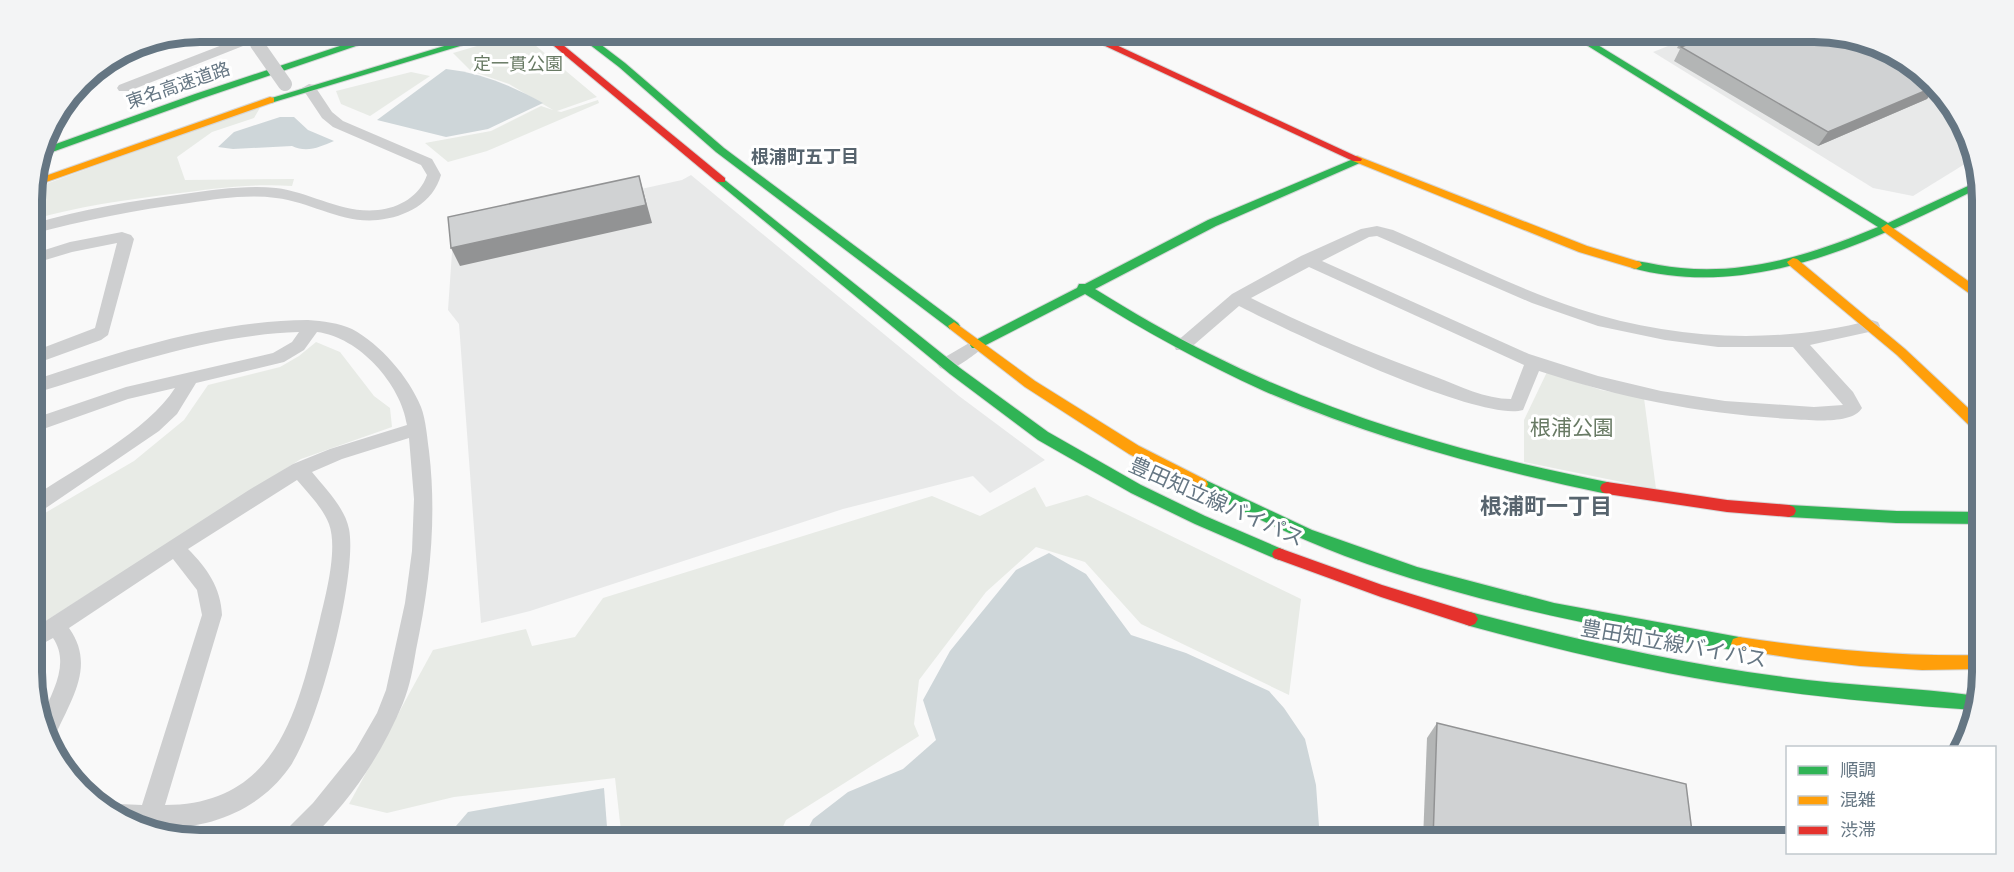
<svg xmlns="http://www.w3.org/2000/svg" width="2014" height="872" font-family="'Titillium Web','Noto Sans JP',sans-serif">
  <rect width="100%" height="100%" fill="#f9f9f9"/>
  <g fill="#e8e9e9">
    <path d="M1706 31 1888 51 1948 97 1973 159 1913 196 1873 188 1653 52Z"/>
    <path d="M691 175 959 396 1045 460 990 493 973 476 843 509 530 611 481 623 459 324 448 310 453 238 459 229 682 180Z"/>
  </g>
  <g fill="#e8ebe6">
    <path d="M508 37 529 40 597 97 557 111 561 112 598 100 599 103 487 151 448 162 425 143 491 131 541 106 553 110 509 84 471 71 453 53Z"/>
    <path d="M411 72 430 76 370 116 341 104 336 91Z"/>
    <path d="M261 106 254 118 212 132 177 157 185 180 294 179 292 186C251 183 212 189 172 194 125 200 78 206 32 220V189Z"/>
    <path d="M316 342 340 352 374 396 390 408 392 427 301 459 33 629V520L134 461 184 420 208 385 280 367 299 356Z"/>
    <path d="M1547 372 1601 390 1644 398 1656 489 1524 462V420Z"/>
    <path d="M1035 487 1046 507 1087 495 1301 599 1289 695 1141 624 1085 562 1036 547 986 592 919 680 914 724 919 736 786 820 777 840H622L615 778 454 797 387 813 349 804 433 650 526 629 532 646 575 637 603 598 932 496 980 516Z"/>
  </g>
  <g fill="#ced6d9">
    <path d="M446 69C482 73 512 86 543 103L488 129 446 137 377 120Z"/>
    <path d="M280 117H294L308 130 334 141C320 147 307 153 292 146L233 149 218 147 234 132Z"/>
    <path d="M1049 553 1086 574 1131 635 1186 653 1269 691 1284 708 1305 739 1316 785 1320 840H802L813 819 848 792 903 769 936 740 923 700 950 651 1016 570Z"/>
    <path d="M604 788 608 840H444L468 812Z"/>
  </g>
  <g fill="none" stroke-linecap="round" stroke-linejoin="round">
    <g stroke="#d5d6d7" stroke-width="2">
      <g id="fast">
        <path d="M385 31H400L203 98 41 156 42 149 195 94Z"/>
        <path d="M494 31H510L274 102 270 103 265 100Z"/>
        <path d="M572 31H583L625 63 724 148 958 323 960 326 958 329H950L716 152 619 67Z"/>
        <path d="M1564 31H1575L1888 223 1981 180V187C1874 240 1754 301 1632 268L1630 265 1636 261C1651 263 1666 267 1681 268 1749 275 1816 253 1878 227Z"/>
        <path d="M1358 157 1363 160 1362 162 1216 226 1095 289C1132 312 1170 334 1210 354 1335 417 1470 455 1607 482L1612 484 1614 488 1612 492 1607 494C1490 469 1374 439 1264 391 1202 363 1143 330 1085 294L980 348H972L970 345 972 342 1077 288 1079 284H1085L1208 220Z"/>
        <path d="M721 177 960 368 1048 432 1141 485 1205 516 1284 550 1286 554 1284 558 1279 560 1274 558 1195 524 1131 493 1038 440 950 374 717 182V178Z"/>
        <path d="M1201 478 1312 530 1417 567 1554 603 1739 637 1745 639 1747 644 1745 649 1739 651C1606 629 1472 603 1345 556 1294 537 1245 513 1196 488L1194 484 1196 480Z"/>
        <path d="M1789 505 1896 511 1982 512V524L1896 523 1789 517 1784 515 1782 511 1784 507Z"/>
        <path d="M1470 612C1573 639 1677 663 1783 677 1847 686 1913 687 1978 696L1975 710C1889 704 1803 696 1718 682 1634 668 1552 648 1470 626L1465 624 1462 619 1465 614Z"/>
      </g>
    </g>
    <g stroke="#d5d6d7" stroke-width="2">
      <g id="slow">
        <path d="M270 97 274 98V102L32 187 34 180Z"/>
        <path d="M1357 156 1587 246 1640 262 1642 265 1636 269 1579 252 1353 161V157Z"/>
        <path d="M1887 224 1981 290V300L1977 299 1883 231 1881 228Z"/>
        <path d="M1793 258 1797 259 1905 349 1982 421V434L1977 433 1897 355 1789 265 1787 262Z"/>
        <path d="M954 322 1035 381 1139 446 1206 480 1208 484 1206 488H1196L1129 454 1025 387 950 329 948 326Z"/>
        <path d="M1739 637C1820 649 1900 657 1982 655V669L1922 670 1860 666 1799 659 1733 649 1731 644 1733 639Z"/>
      </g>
    </g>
    <g stroke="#d5d6d7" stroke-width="2">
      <g id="jam">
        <path d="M536 31H546L725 178V182H717Z"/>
        <path d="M1073 31H1086L1362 159 1361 161H1353Z"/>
        <path d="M1607 482 1727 500 1789 505 1794 507 1796 511 1794 515 1789 517 1727 512 1607 494 1602 492 1600 488 1602 484Z"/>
        <path d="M1279 548 1382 585 1470 612 1475 614 1478 619 1475 624 1470 626 1381 597 1274 558 1272 554 1274 550Z"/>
      </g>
    </g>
    <g fill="#cecfd0" fill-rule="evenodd">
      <path d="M267 31H289L243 46 129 91H119L117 88 119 85 235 40Z"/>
      <path d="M309 84 314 85 332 112 343 121 432 159 441 175C433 203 406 217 378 220 342 224 311 202 276 198 247 194 218 199 189 203 136 210 84 220 32 234V224C82 209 133 201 184 194 214 190 245 185 276 188 310 192 342 214 378 210 399 208 420 196 427 175L421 165 333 127 322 118 302 88Z"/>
      <path d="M1377 226 1393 230C1455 257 1515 288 1579 309 1673 340 1776 345 1872 320L1878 322 1880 326 1878 330 1810 345 1853 392 1862 408C1852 425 1809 420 1792 419 1703 414 1624 399 1539 371L1523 410C1480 423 1286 330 1239 306L1188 350H1176L1174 346 1176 342 1232 294 1301 256 1361 229ZM1377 236 1532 303 1598 326 1665 340 1718 347H1793L1843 405 1814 407 1725 401 1661 391 1598 376 1529 354 1322 261 1369 237ZM1309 267 1524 365 1511 399C1485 399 1460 386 1436 377 1373 354 1311 328 1251 298Z"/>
      <path d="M122 232 131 235 134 239 108 335 101 340 32 365V352L95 328 117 243 72 252 32 264V254L70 242Z"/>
      <path d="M308 320C323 321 339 323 352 329 380 344 409 377 421 407 426 420 427 437 429 451 437 518 430 584 416 650 413 668 410 686 403 703 382 754 349 803 309 840H280L284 832 313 803 355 751 377 713 386 690 405 603 412 551 414 499 409 438 342 459 312 472C325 488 345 508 349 529 358 575 318 729 289 768 260 809 212 828 163 828 155 828 144 829 136 827 127 825 117 814 110 808L119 804 142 805 202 615 197 590 173 559 69 628C96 666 71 699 55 736L51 738 42 716C53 691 70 663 53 638L33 649V629L249 490 293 464 330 449 407 425C401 384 359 337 317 332L304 350 284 362 196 383 177 414 159 431 40 512 33 515V497C76 468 148 431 175 388L128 399 32 433V419L126 387 273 353 292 342 299 332C206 335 121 367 32 394V381C121 351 213 321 308 320ZM297 480C308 493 323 508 329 524 338 549 326 594 320 619 298 709 278 805 165 805L222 615C221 588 207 568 188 549Z"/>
      <path d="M976 339 982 341 984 345 982 349C970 357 954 373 940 368L937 364 940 360Z"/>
    </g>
    <use href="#fast" fill="#30b455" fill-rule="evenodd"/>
    <use href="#slow" fill="#ff9f0a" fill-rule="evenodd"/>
    <use href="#jam" fill="#e5322d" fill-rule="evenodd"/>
    <path stroke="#cecfd0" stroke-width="14" d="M257 44 285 84"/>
  </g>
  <g fill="#b3b5b5">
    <path d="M1684 34 1878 44 1935 88 1927 99 1818 146 1674 61 1680 49 1677 48Z"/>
    <path d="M1437 723 1693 840H1423L1427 738Z"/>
  </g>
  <g fill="#929394">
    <path d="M1934 87 1935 88 1927 99 1818 146 1828 132Z"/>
    <path d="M639 176 652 223 460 266 451 248Z"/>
  </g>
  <g fill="#d0d2d3" stroke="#929394" stroke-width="1.5">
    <path d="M1691 32H1814L1878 44 1918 74 1917 75 1934 87 1828 132 1681 47 1697 41 1684 34Z"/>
    <path d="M639 176 646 205 451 248 448 217Z"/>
    <path d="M1437 723 1686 784 1693 840H1433Z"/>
  </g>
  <g text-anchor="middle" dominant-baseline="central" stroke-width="6" stroke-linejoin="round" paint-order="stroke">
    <g font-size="18" fill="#687a64" stroke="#fff">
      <text x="518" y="63">定一貫公園</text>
    </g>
    <g font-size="18" fill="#657683" stroke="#fff">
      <text transform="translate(178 85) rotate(-19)">東名高速道路</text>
    </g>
    <g font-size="18" font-weight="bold" fill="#57646e" stroke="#fff">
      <text x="805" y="156">根浦町五丁目</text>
    </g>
    <g font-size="21" fill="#687a64" stroke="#fff">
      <text x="1572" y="427">根浦公園</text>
    </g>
    <g font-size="21" fill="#657683" stroke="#fff">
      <text transform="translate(1217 501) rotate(24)">豊田知立線バイパス</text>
      <text transform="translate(1674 643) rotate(10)">豊田知立線バイパス</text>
    </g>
    <g font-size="22" font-weight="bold" fill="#57646e" stroke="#fff">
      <text x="1546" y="506">根浦町一丁目</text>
    </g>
  </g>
  <path d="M0 0H2014V872H0ZM200 42H1814A158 158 0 0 1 1972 200V672A158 158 0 0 1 1814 830H200A158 158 0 0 1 42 672V200A158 158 0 0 1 200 42Z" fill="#f3f4f5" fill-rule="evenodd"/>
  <path fill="none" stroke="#657683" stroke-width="8" d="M200 42H1814A158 158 0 0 1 1972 200V672A158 158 0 0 1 1814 830H200A158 158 0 0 1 42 672V200A158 158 0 0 1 200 42Z"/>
  <rect x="1786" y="746" width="210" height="108" fill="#ffffff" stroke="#c1c8cd" stroke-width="1.5"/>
  <rect x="1798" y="766" width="30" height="9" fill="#30b455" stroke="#c1c8cd" stroke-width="1.5"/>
  <text x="1840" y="776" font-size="18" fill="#657683">順調</text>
  <rect x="1798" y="796" width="30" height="9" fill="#ff9f0a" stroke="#c1c8cd" stroke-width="1.5"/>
  <text x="1840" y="806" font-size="18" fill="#657683">混雑</text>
  <rect x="1798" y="826" width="30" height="9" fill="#e5322d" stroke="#c1c8cd" stroke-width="1.5"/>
  <text x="1840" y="836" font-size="18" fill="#657683">渋滞</text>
</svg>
